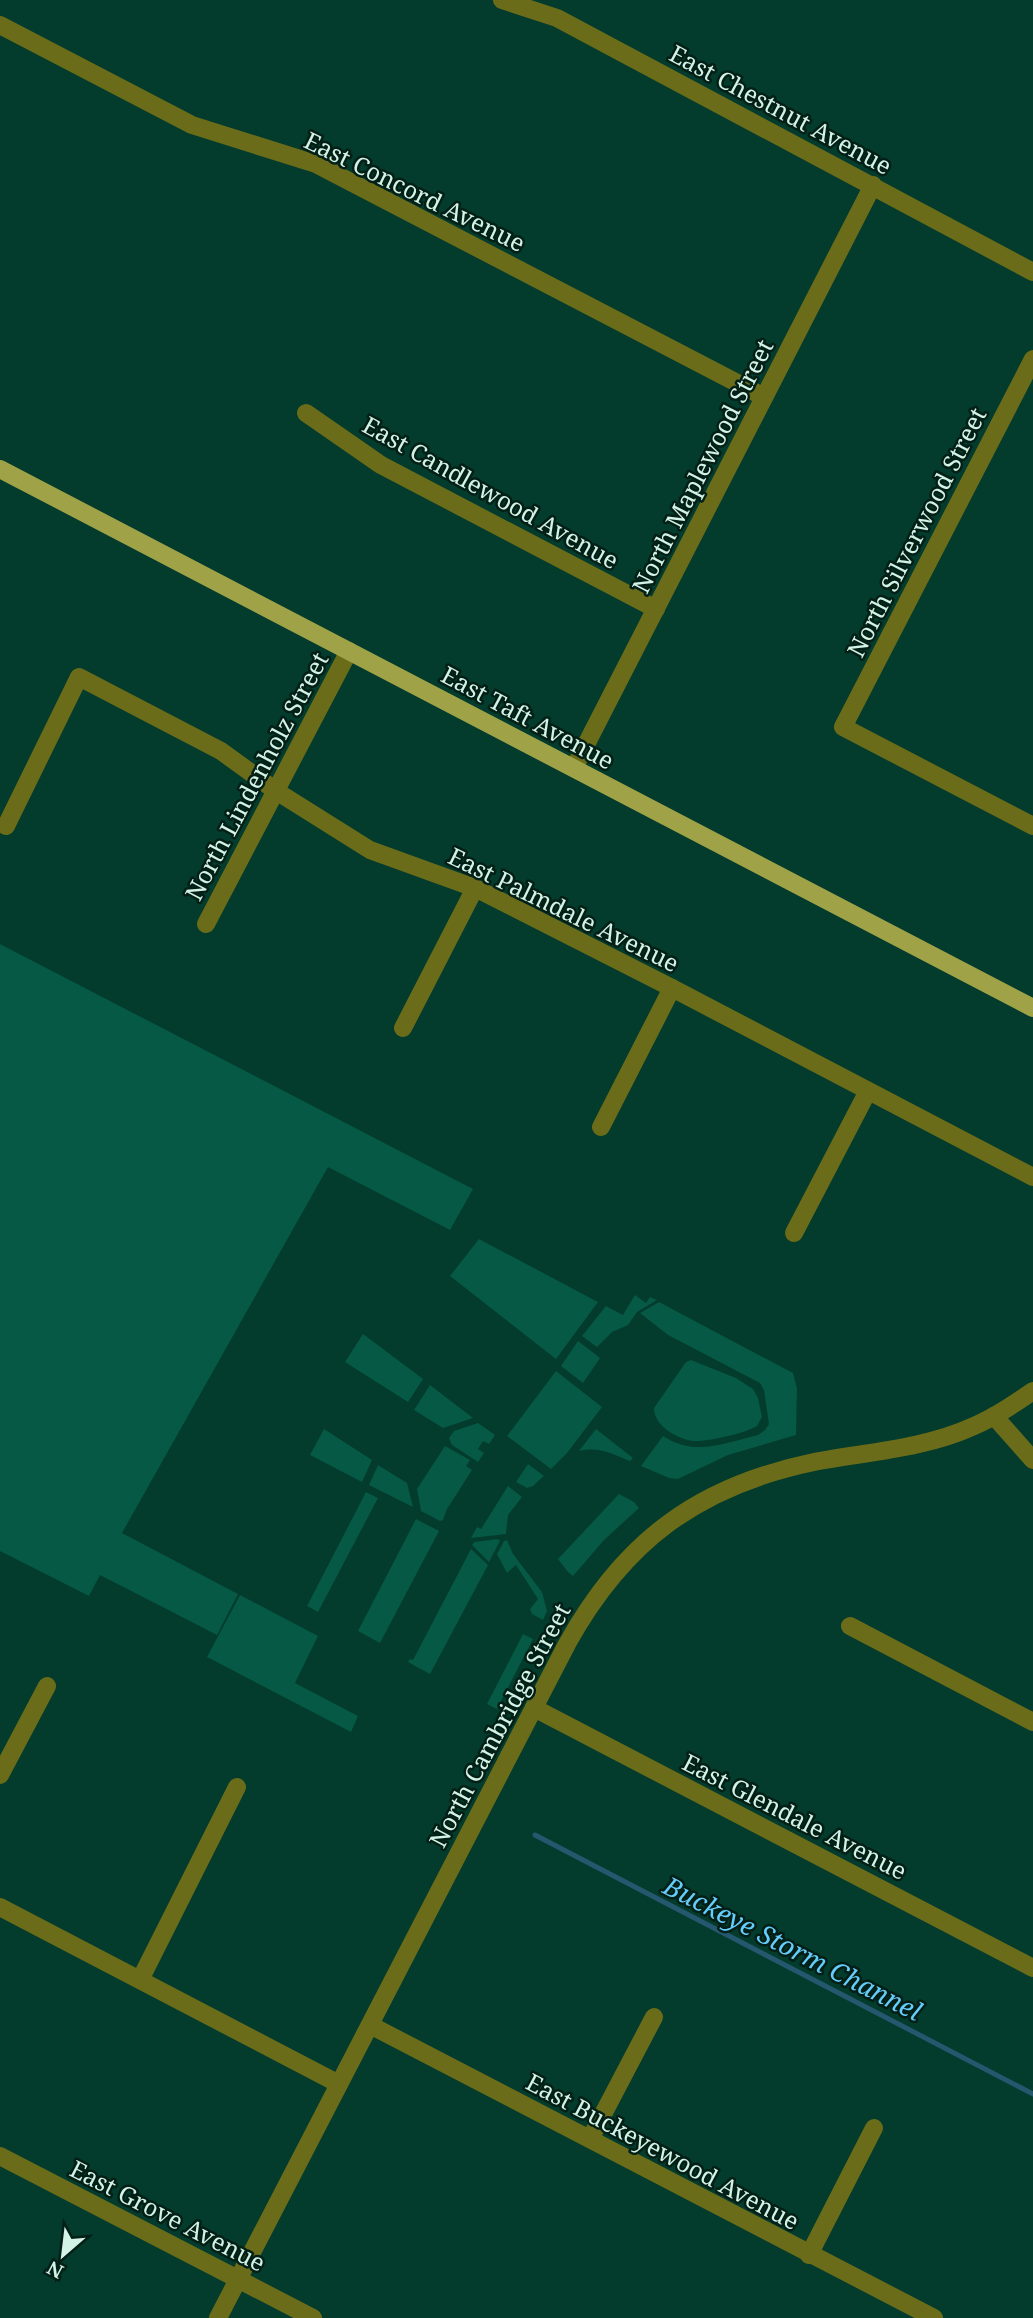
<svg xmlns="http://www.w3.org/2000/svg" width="1033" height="2318" font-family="'Noto Serif',serif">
  <rect width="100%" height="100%" fill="#033b2c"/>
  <g fill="#055945">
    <path d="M0 944 473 1189 450 1230 328 1167 122 1533 238 1594 217 1635 100 1575 89 1596 0 1551Z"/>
    <path d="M479 1239 598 1302 556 1359 450 1276Z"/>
    <path d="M635 1295 646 1303 650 1297 657 1300 637 1312 628 1325 612 1332 597 1347 582 1336 606 1306 623 1315Z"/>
    <path d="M659 1302 793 1373 797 1388 796 1435 728 1455 678 1479 669 1478 641 1466 663 1436C695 1457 724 1443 758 1435L765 1430 769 1424 764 1390 760 1383 668 1335 640 1313Z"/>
    <path d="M363 1334 423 1379 408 1402 345 1362Z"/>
    <path d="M578 1341 600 1358 583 1383 561 1366Z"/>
    <path d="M691 1360 736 1378 753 1389 758 1398 762 1417 757 1426C746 1433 707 1442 693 1441 677 1439 654 1426 654 1408L686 1362Z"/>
    <path d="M556 1371 602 1407 567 1453 551 1469 507 1436Z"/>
    <path d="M430 1385 473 1418 443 1428 414 1410Z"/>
    <path d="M478 1423 495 1435 489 1444 483 1441 478 1449 484 1453 478 1462 452 1445 449 1438 454 1431Z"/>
    <path d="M324 1429 372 1460 362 1482 310 1455Z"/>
    <path d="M596 1429 633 1458 630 1461C613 1454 598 1446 579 1451Z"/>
    <path d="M445 1446 470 1460 466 1466 472 1470 447 1509 443 1520 440 1521 421 1511 417 1489Z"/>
    <path d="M528 1464 544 1476 533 1486 527 1488 516 1482Z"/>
    <path d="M378 1465 407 1483 413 1507 369 1485Z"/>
    <path d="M508 1486 522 1497 508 1515 506 1534 471 1538 477 1527 481 1529Z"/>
    <path d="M366 1492 378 1498 318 1612 307 1606Z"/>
    <path d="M619 1494 634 1502 639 1508 604 1540 573 1576 568 1572 558 1559Z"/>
    <path d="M416 1519 439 1531 380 1643 358 1631Z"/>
    <path d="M498 1539 500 1541 489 1562 472 1545 474 1542Z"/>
    <path d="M507 1540 513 1554 542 1592 547 1611 543 1620 532 1614 530 1609 538 1599 516 1565 507 1573 497 1554 504 1541Z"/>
    <path d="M471 1549 488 1565 430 1674 408 1662 410 1659 413 1660Z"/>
    <path d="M240 1595 318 1636 295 1683 358 1716 351 1732 207 1657Z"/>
    <path d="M523 1634 533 1639 497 1709 487 1704Z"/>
  </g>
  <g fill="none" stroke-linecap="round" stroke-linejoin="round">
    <path stroke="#25586e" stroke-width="5" d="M535 1835 1033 2094"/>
    <g stroke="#6b6c19" stroke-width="18">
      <path d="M502 0 557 18 1033 272"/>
      <path d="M0 25 192 125 316 164 764 397"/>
      <path d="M1033 359 843 727 1033 826"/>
      <path d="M306 413 381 465 656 609"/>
      <path d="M574 768 873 185"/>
      <path d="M6 826 79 677 221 751 276 791 370 850 475 888 672 988 1033 1177"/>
      <path d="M206 924 349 651"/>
      <path d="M403 1028 475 888"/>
      <path d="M601 1127 672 988"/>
      <path d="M794 1233 868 1091"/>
      <path d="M994 1416 1033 1460"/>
      <path d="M850 1626 1033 1722"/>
      <path d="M534 1708 1033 1968"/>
      <path d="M0 1775 47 1686"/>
      <path d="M0 1907 339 2084"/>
      <path d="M140 1980 237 1787"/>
      <path d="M370 2025 934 2318"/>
      <path d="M590 2139 654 2017"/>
      <path d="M0 2156 313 2318"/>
      <path d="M809 2255 874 2128"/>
      <path d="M218 2318 567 1644C624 1541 698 1486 814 1462 866 1452 924 1449 974 1426 995 1417 1014 1404 1033 1391"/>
    </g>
    <path stroke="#a0a247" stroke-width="18" d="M0 469 1033 1008"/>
  </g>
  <g text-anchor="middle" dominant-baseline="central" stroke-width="5" stroke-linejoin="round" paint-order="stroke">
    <g font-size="24" fill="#d3f3e7" stroke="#031f16">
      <text transform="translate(781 109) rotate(28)">East Chestnut Avenue</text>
      <text transform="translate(415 191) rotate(26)">East Concord Avenue</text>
      <text transform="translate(702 466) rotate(-63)">North Maplewood Street</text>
      <text transform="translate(491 492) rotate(29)">East Candlewood Avenue</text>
      <text transform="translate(916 532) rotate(-63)">North Silverwood Street</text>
      <text transform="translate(528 717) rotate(28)">East Taft Avenue</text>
      <text transform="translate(256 776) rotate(-62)">North Lindenholz Street</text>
      <text transform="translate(564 909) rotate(26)">East Palmdale Avenue</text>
      <text transform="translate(499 1725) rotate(-62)">North Cambridge Street</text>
      <text transform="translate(795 1816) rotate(27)">East Glendale Avenue</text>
      <text transform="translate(663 2151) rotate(28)">East Buckeyewood Avenue</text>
      <text transform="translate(168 2215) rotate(27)">East Grove Avenue</text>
    </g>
    <g font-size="26" font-style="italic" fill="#65cdfc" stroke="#031f16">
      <text transform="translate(793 1948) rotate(27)">Buckeye Storm Channel</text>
    </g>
  </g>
  <g transform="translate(63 2255) rotate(208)" stroke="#031f16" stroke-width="5" paint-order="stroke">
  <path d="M0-5L12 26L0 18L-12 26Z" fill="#d3f3e7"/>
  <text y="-10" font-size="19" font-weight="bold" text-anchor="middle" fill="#d3f3e7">N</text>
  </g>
</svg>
